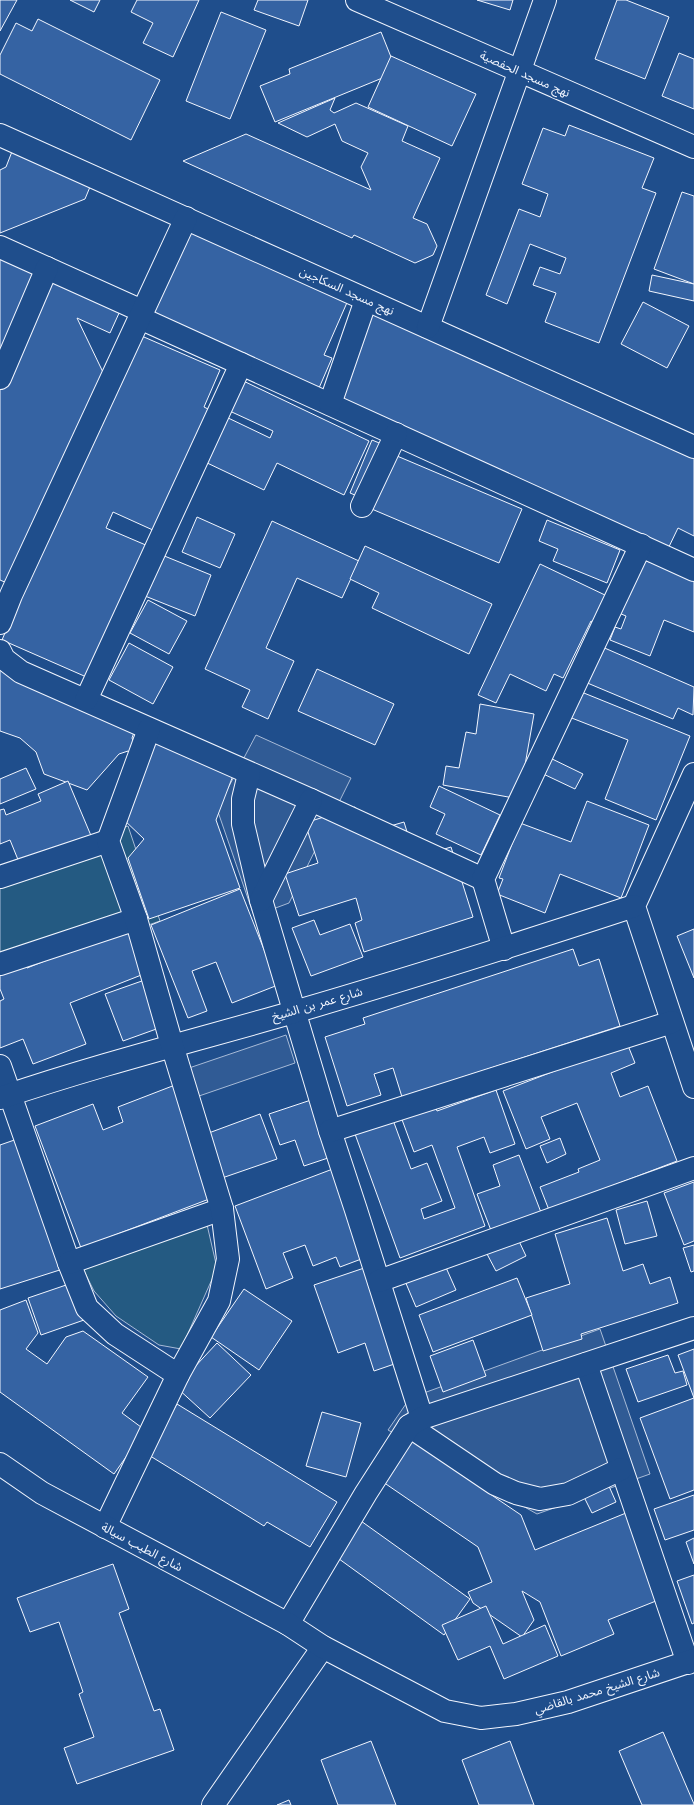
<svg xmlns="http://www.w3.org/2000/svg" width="694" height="1805" font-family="'Work Sans','Noto Sans Arabic',sans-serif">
  <rect width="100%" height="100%" fill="#1f4e8c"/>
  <g fill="#245a82" stroke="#a8bbd7">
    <path d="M128 826 160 921 0 976V870Z"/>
    <path d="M205 1216 217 1268 181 1349 159 1345 116 1316 94 1291 81 1265Z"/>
  </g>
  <g fill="#305b95" stroke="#a8bbd7">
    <path d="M256 735 351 778 289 903 254 916 217 809Z"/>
    <path d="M286 1035 295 1063 199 1096 189 1068Z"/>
    <path d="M600 1329 650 1474 537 1514 388 1430 410 1398Z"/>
  </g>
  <g fill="#3563a3" stroke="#f2f6ff">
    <path d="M0 0H17L0 31Z"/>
    <path d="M70 0H100L94 12Z"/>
    <path d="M137 0H199L173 57 143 43 153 23 131 12Z"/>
    <path d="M258 0H308L299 26 254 10Z"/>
    <path d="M477 0H513L510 10Z"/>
    <path d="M617 0H626L669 17 645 79 595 59Z"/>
    <path d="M221 12 266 30 230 119 186 101Z"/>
    <path d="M38 19 160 80 131 140 0 74V55L16 23 32 31Z"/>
    <path d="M381 32 397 72 275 122 260 86 290 74 289 69Z"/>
    <path d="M679 53 694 59V109L662 96Z"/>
    <path d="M391 56 476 94 452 146 368 107Z"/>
    <path d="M335 98 330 110 334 113 356 103 408 126 402 141 440 158 413 218 427 224 437 246 433 255 415 263 354 235 352 238 183 161 246 134 371 190 361 167 368 153 342 141 335 124 307 137 278 123Z"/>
    <path d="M569 125 654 158 642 188 656 193 599 343 545 322 556 293 533 285 540 267 560 274 566 258 530 244 507 304 486 295 519 209 540 217 548 194 522 184 543 128 565 136Z"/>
    <path d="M13 149 92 182 85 199 0 233V170L6 167Z"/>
    <path d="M682 192 694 196V284L654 269Z"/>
    <path d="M192 228 349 298 324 355 332 358 316 395 151 320Z"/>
    <path d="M0 257 120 311 110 333 77 318 112 391 137 334 220 370 204 407 208 409 155 531 113 512 106 528 148 546 91 679 2 640 23 590 0 580Z"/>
    <path d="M652 275 694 284V301L649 291Z"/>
    <path d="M643 302 689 326 667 368 621 344Z"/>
    <path d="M369 307 694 455V536L678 528 665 555 328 400Z"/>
    <path d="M235 377 369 441 344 495 277 463 264 490 203 461 224 416 270 438 273 431 221 407Z"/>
    <path d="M372 440 389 447 367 500 350 493Z"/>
    <path d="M390 453 522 509 499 563 367 507Z"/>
    <path d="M197 517 235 534 220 568 182 552Z"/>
    <path d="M547 520 620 550 607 583 553 561 558 549 539 541Z"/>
    <path d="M272 521 359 561 342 598 297 578 266 648 294 661 268 719 242 707 250 690 205 669Z"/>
    <path d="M365 546 492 604 469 654 372 608 379 593 350 579Z"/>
    <path d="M628 554 694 579V632L664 620 650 656 610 640 615 627 621 629 626 616 607 608Z"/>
    <path d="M162 555 211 575 195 616 145 596Z"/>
    <path d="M540 564 607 596 594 623 591 621 563 678 554 674 546 691 510 674 496 703 478 695Z"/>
    <path d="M148 600 187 621 169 654 130 633Z"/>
    <path d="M129 643 173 667 153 704 109 680Z"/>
    <path d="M600 646 694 687 693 715 678 708 673 719 585 682Z"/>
    <path d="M0 667 139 718 132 738 136 749 153 728 239 760 216 820 240 888 149 919 128 858 144 839 121 817 136 775 128 751 119 754 87 790 44 774 36 752 20 738 0 731Z"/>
    <path d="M317 669 394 704 375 745 298 711Z"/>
    <path d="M574 689 690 736 656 820 605 799 628 740 564 715Z"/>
    <path d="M480 704 534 714 519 799 443 785 446 766 459 768 466 732 476 734Z"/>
    <path d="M544 755 583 774 575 789 537 771Z"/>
    <path d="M26 768 36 789 0 804V779Z"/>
    <path d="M68 781 92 838 21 867 10 840 0 844V810L4 809 6 815 41 801 38 794Z"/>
    <path d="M439 786 500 815 481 855 436 834 445 814 430 807Z"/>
    <path d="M587 801 649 825 621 898 560 874 545 913 497 894 503 879 499 878 520 823 571 842Z"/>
    <path d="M355 807 363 834 404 822 415 858 451 847 473 917 364 952 355 923 362 920 356 898 299 916 285 874 318 863 305 823Z"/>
    <path d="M240 889 278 985 232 1003 216 962 192 971 207 1011 188 1018 151 925Z"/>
    <path d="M314 920 320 935 350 924 363 957 311 976 292 928Z"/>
    <path d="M131 927 149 972 70 1003 86 1044 33 1064 23 1039 0 1048V1001L4 999 0 989V973L25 963 27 968Z"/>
    <path d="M694 929V978L677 936Z"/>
    <path d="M573 949 579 966 599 959 620 1026 402 1097 393 1068 374 1074 381 1095 347 1106 325 1037 365 1024 363 1018Z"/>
    <path d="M156 976 173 1023 123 1041 105 994Z"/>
    <path d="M627 1043 635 1063 611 1073 620 1097 648 1086 677 1161 549 1210 540 1187 579 1172 578 1169 600 1160 577 1103 541 1117 550 1139 526 1149 503 1091Z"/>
    <path d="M175 1085 217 1196 81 1248 35 1126 93 1104 103 1130 123 1122 118 1107Z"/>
    <path d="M496 1090 515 1144 490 1153 484 1137 457 1147 485 1226 400 1258 355 1134 393 1120 411 1169 427 1163 442 1201 421 1209 424 1219 455 1208 432 1145 414 1152 401 1117 435 1105 437 1111Z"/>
    <path d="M311 1100 331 1157 304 1166 295 1140 280 1145 269 1114Z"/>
    <path d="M260 1114 277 1159 222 1178 206 1134Z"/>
    <path d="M23 1137 66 1268 0 1289V1145Z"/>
    <path d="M560 1138 566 1154 547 1163 540 1146Z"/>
    <path d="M519 1155 542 1215 492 1233 477 1194 500 1186 493 1165Z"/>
    <path d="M338 1167 372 1255 340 1267 336 1257 313 1266 305 1245 283 1253 293 1278 266 1289 235 1206Z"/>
    <path d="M694 1182V1241L684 1245 664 1193Z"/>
    <path d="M647 1201 657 1236 625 1244 616 1210Z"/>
    <path d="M607 1218 623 1271 643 1264 650 1284 670 1277 678 1303 581 1334 582 1339 543 1351 526 1298 570 1284 555 1234Z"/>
    <path d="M518 1239 526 1256 496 1271 487 1254Z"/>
    <path d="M694 1245V1271L691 1272 683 1248Z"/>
    <path d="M444 1263 456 1290 416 1307 405 1281Z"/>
    <path d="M373 1265 406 1360 374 1371 365 1343 338 1353 314 1285Z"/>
    <path d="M517 1278 532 1315 433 1352 419 1315Z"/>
    <path d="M72 1283 84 1320 41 1335 28 1298Z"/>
    <path d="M244 1289 292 1321 259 1370 211 1337Z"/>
    <path d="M26 1300 38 1333 26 1349 47 1364 66 1337 83 1331 148 1377 122 1413 145 1430 114 1474 0 1392V1310Z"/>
    <path d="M473 1340 486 1376 443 1392 430 1356Z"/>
    <path d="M217 1343 251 1375 210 1418 176 1387Z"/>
    <path d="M694 1349V1490L670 1499 640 1418 694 1398 678 1355Z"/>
    <path d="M668 1355 675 1373 683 1371 687 1385 638 1402 626 1369Z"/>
    <path d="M177 1404 337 1502 310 1547 267 1522 264 1526 147 1454Z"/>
    <path d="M322 1412 361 1423 346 1477 306 1466Z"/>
    <path d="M406 1437 521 1515 535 1550 626 1513 661 1599 608 1620 614 1634 561 1656 540 1602 522 1591 534 1620 522 1637 473 1603 468 1592 492 1582 478 1547 383 1482Z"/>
    <path d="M608 1484 616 1502 592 1513 583 1495Z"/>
    <path d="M694 1495V1530L665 1540 654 1509Z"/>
    <path d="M361 1521 470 1599 444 1635 335 1556Z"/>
    <path d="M694 1538V1564L686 1542Z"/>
    <path d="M113 1564 129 1609 119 1613 154 1711 160 1709 174 1750 77 1784 64 1748 94 1737 79 1694 83 1692 59 1622 30 1632 17 1598Z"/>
    <path d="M694 1575V1623L692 1624 677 1581Z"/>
    <path d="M486 1606 503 1644 545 1625 558 1656 504 1679 490 1646 458 1660 442 1625Z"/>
    <path d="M663 1732 694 1804V1805H642L619 1751Z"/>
    <path d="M371 1741 396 1805H338L321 1760Z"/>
    <path d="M510 1741 534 1805H479L462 1760Z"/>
    <path d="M289 1800 291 1805H277Z"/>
  </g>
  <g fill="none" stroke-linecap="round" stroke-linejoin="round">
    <g stroke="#f2f6ff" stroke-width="24">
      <g id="street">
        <path d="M357 0 694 147"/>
        <path d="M0 135 694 447"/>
        <path d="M0 247 142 311"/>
        <path d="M140 318 694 570"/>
        <path d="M428 327 545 0"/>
        <path d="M0 378 47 268"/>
        <path d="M330 404 366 300"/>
        <path d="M362 506 396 434"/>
        <path d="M0 623 11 595 186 218"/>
        <path d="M0 651 4 659 21 672 311 800 483 879"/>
        <path d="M86 700 241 364"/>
        <path d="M249 774 243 799V824L261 900 330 1131 356 1210 422 1418"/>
        <path d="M694 774 634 906 694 1087"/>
        <path d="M0 877 108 841"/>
        <path d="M261 900 311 800"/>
        <path d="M504 949 483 879 641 545"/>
        <path d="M0 964 136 919"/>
        <path d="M0 1066 69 1263 87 1308 115 1334 178 1375"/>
        <path d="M0 1098C97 1065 196 1040 294 1012 408 979 521 943 634 906"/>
        <path d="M330 1131 672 1022"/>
        <path d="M69 1263 222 1209"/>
        <path d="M379 1281 694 1168"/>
        <path d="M586 1364 688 1663"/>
        <path d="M409 1426 495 1484 516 1493 540 1499 568 1494 621 1469"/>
        <path d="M105 1527 178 1375 219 1301 228 1259 222 1209 172 1045 136 919 108 841 149 729"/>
        <path d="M288 1624 366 1493 409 1426 422 1418 694 1328"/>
        <path d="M213 1805 323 1647"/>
      </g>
    </g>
    <g stroke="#f2f6ff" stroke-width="24">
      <path id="secondary" d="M0 1464 42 1493 288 1624 323 1647 445 1711 481 1718 516 1714 568 1702 694 1660"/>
    </g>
    <use href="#street" stroke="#1f4e8c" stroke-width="22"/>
    <use href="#secondary" stroke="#1f4e8c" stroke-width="22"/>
  </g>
  <g text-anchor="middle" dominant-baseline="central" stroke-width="3" stroke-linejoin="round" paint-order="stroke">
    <g font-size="12" fill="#f2f6ff" stroke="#1f4e8c">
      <text transform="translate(525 74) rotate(24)">نهج مسجد الحفصية</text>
      <text transform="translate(347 291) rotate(24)">نهج مسجد السكاجين</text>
      <text transform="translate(317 1004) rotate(-16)">شارع عمر بن الشيخ</text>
      <text transform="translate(142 1547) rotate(28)">شارع الطيب سيالة</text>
      <text transform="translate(597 1691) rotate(-17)">شارع الشيخ محمد بالقاضي</text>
    </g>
  </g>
</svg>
